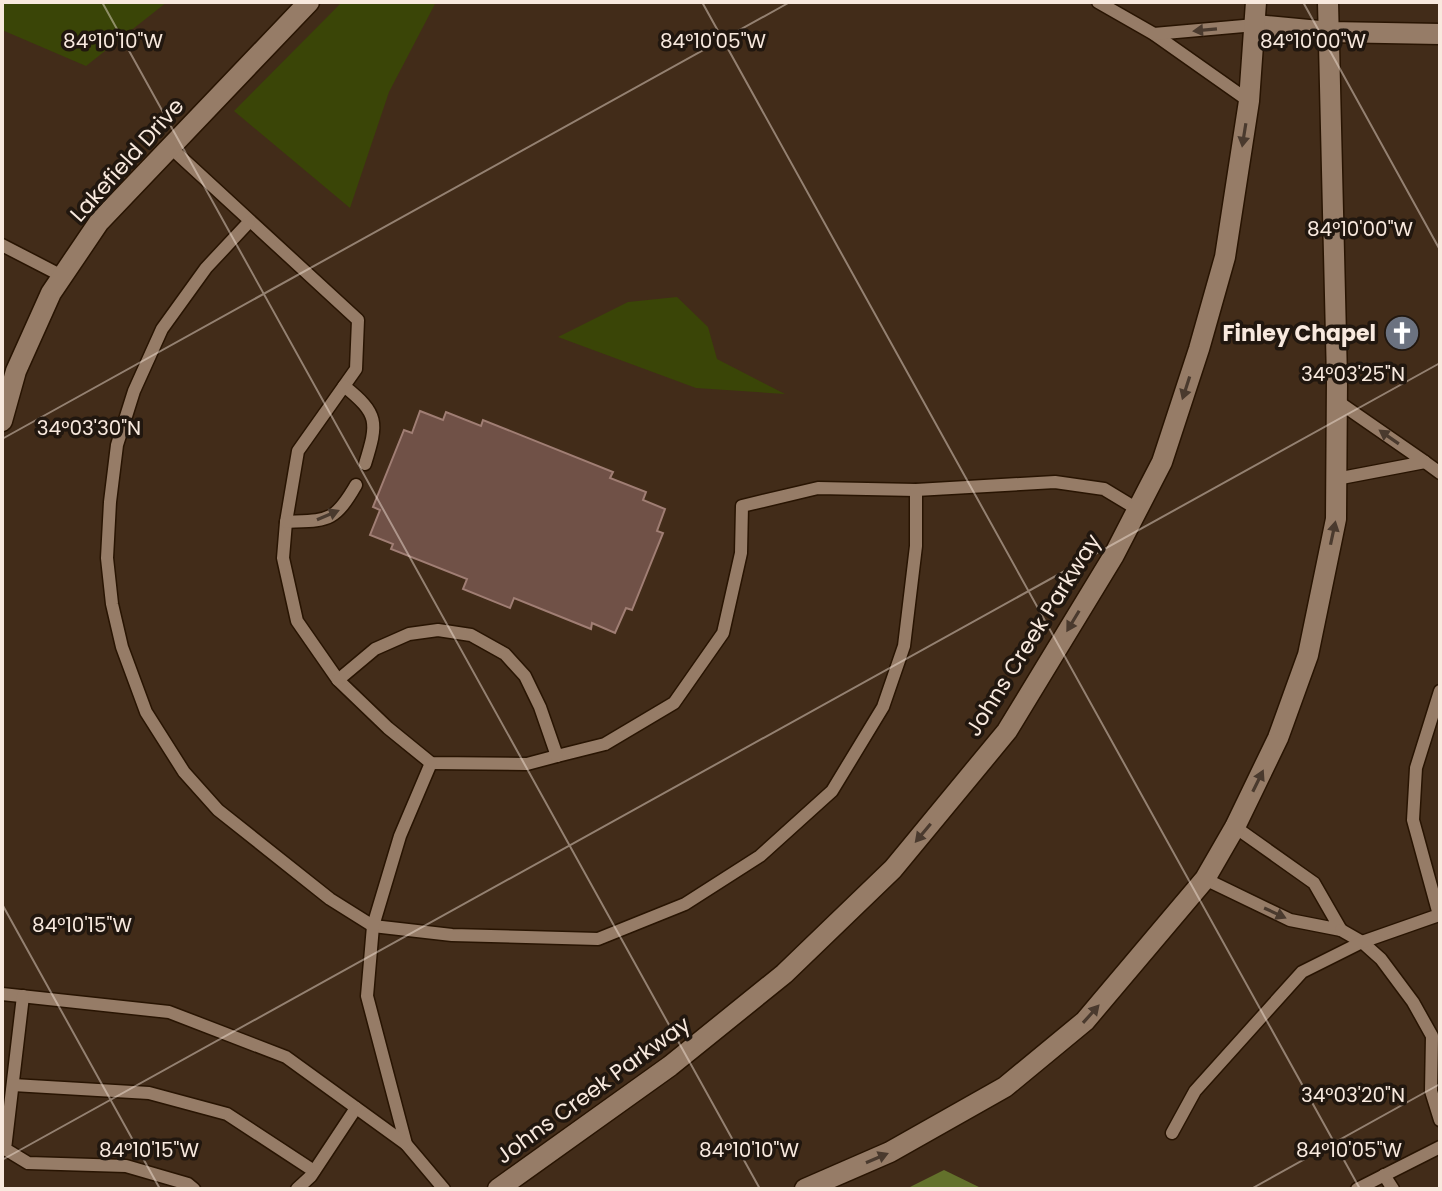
<svg xmlns="http://www.w3.org/2000/svg" width="1442" height="1191" font-family="Poppins,sans-serif">
  <rect width="100%" height="100%" fill="#422c19"/>
  <g fill="#3a4507">
    <path d="M2 2H167L86 66 2 30Z"/>
    <path d="M342 2H436L389 92 350 208 234 111Z"/>
    <path d="M677 297 708 327 717 359 785 394 696 388 558 337 628 302Z"/>
  </g>
  <path fill="#63712b" d="M944 1170 983 1189H906Z"/>
  <path fill="#705147" stroke="#a07e74" stroke-width="2" d="M420 411 443 420 446 412 481 426 483 420 613 472 610 478 646 492 643 500 665 509 657 531 663 533 632 610 626 608 615 633 592 623 591 629 514 598 510 608 463 589 467 579 391 549 393 544 370 535 380 510 373 507 404 430 412 433Z"/>
  <g fill="none" stroke-linecap="round" stroke-linejoin="round">
    <g stroke="#281402" stroke-width="15">
      <g id="service">
        <path d="M1098 2 1154 34 1249 101"/>
        <path d="M1154 34 1255 25"/>
        <path d="M170 147 358 320 356 369 298 451 286 522 283 558 297 621 338 680 388 728 431 763 527 764 557 756 605 744 674 703 723 633 741 553 742 506 818 488 916 490 1055 482 1104 489 1137 509"/>
        <path d="M249 222 206 268 162 329 134 391 117 445 110 502 107 558 112 604 122 647 146 712 184 772 218 810 330 899 373 926 452 935 598 939 685 904 760 856 832 791 883 707 904 646 916 546V490"/>
        <path d="M2 245 62 276"/>
        <path d="M344 386C379 414 378 422 365 464"/>
        <path d="M1425 462 1440 473"/>
        <path d="M1336 479 1425 462 1337 401"/>
        <path d="M286 522C328 520 334 523 356 485"/>
        <path d="M338 680 375 649 409 634 438 630 471 635 505 654 525 676 540 707 557 756"/>
        <path d="M431 763 400 836 373 926 367 996 406 1144 444 1189"/>
        <path d="M1205 879 1290 920 1341 930 1314 883 1235 827"/>
        <path d="M1341 930 1362 942 1381 959 1413 1002 1432 1036 1431 1091 1440 1120"/>
        <path d="M2 994 169 1012 286 1057 406 1144"/>
        <path d="M23 996 5 1149 28 1163 126 1166 188 1184 194 1189"/>
        <path d="M13 1085 149 1093 227 1114 314 1171"/>
        <path d="M1172 1133 1195 1091 1302 972 1362 942 1439 915 1413 820 1416 768 1440 691"/>
        <path d="M1384 1175 1393 1189"/>
        <path d="M297 1189 311 1176 356 1108"/>
        <path d="M1357 1189 1440 1147"/>
      </g>
    </g>
    <g stroke="#281402" stroke-width="23">
      <g id="minor">
        <path d="M1255 25 1330 32 1440 34"/>
        <path d="M2 421 16 371 51 293 99 222 309 2"/>
      </g>
    </g>
    <g stroke="#281402" stroke-width="23">
      <g id="tertiary">
        <path d="M498 1189 670 1066 784 974 893 869 1007 731 1114 555 1162 462 1199 349 1225 257 1249 101 1256 2"/>
        <path d="M805 1189 890 1152 1005 1087 1085 1021 1205 879 1235 827 1278 738 1308 655 1336 519 1337 379 1328 2"/>
      </g>
    </g>
    <use href="#service" stroke="#967c67" stroke-width="12"/>
    <use href="#minor" stroke="#967c67" stroke-width="20"/>
    <use href="#tertiary" stroke="#967c67" stroke-width="20"/>
  </g>
  <defs><path id="oneway-solid" d="M-6-.8H1V-3.2L6.5 0L1 3.2V.8H-6Z" transform="scale(2)"/></defs>
  <g fill="#4a3a2e">
    <use href="#oneway-solid" transform="translate(1205 30) rotate(175)"/>
    <use href="#oneway-solid" transform="translate(1244 135) rotate(99)"/>
    <use href="#oneway-solid" transform="translate(1186 388) rotate(108)"/>
    <use href="#oneway-solid" transform="translate(1389 437) rotate(-145)"/>
    <use href="#oneway-solid" transform="translate(328 515) rotate(-23)"/>
    <use href="#oneway-solid" transform="translate(1333 533) rotate(-78)"/>
    <use href="#oneway-solid" transform="translate(1073 621) rotate(121)"/>
    <use href="#oneway-solid" transform="translate(1258 781) rotate(-64)"/>
    <use href="#oneway-solid" transform="translate(923 833) rotate(130)"/>
    <use href="#oneway-solid" transform="translate(1275 913) rotate(25)"/>
    <use href="#oneway-solid" transform="translate(1091 1014) rotate(-48)"/>
    <use href="#oneway-solid" transform="translate(877 1158) rotate(-23)"/>
  </g>
  <path fill="none" stroke="#f8e9de" stroke-width="2" stroke-opacity="0.45" d="M102 2 760 1189M702 2 1360 1189M1303 2 1440 250M2 439 790 2M2 904 160 1189M2 1160 1440 363M1251 1189 1440 1084"/>
  <defs>
    <g id="church-disc" transform="scale(1.8)"><circle r="9.5" fill="#6b7280" stroke="#21170f"/><path d="M-1.2-6h2.4v3.5h3.3v2.4h-3.3V6h-2.4V-.1h-3.3v-2.4h3.3Z" fill="#fff"/></g>
  </defs>
  <g fill-rule="evenodd">
    <use href="#church-disc" x="1402" y="333"/>
  </g>
  <g text-anchor="middle" dominant-baseline="central" stroke-width="7" stroke-linejoin="round" paint-order="stroke">
    <g font-size="22" fill="#f8e9de" stroke="#21170f">
      <text transform="translate(127 160) rotate(-48)">Lakefield Drive</text>
      <text transform="translate(1033 635) rotate(-58)">Johns Creek Parkway</text>
      <text transform="translate(593 1090) rotate(-36)">Johns Creek Parkway</text>
    </g>
    <g font-size="22" font-weight="bold" fill="#f8e9de" stroke="#21170f" text-anchor="end">
      <text x="1376" y="333">Finley Chapel</text>
    </g>
  </g>
  <g font-size="20" text-anchor="middle" fill="#f8e9de" stroke="#21170f" stroke-width="7" stroke-linejoin="round" paint-order="stroke">
    <text x="113" y="48">84°10'10"W</text>
    <text x="713" y="48">84°10'05"W</text>
    <text x="1313" y="48">84°10'00"W</text>
    <text x="1360" y="236">84°10'00"W</text>
    <text x="1353" y="381">34°03'25"N</text>
    <text x="89" y="435">34°03'30"N</text>
    <text x="82" y="932">84°10'15"W</text>
    <text x="1353" y="1102">34°03'20"N</text>
    <text x="149" y="1157">84°10'15"W</text>
    <text x="749" y="1157">84°10'10"W</text>
    <text x="1349" y="1157">84°10'05"W</text>
  </g>
  <rect width="1442" height="1191" fill="none" stroke="#f8e9de" stroke-width="8"/>
</svg>
